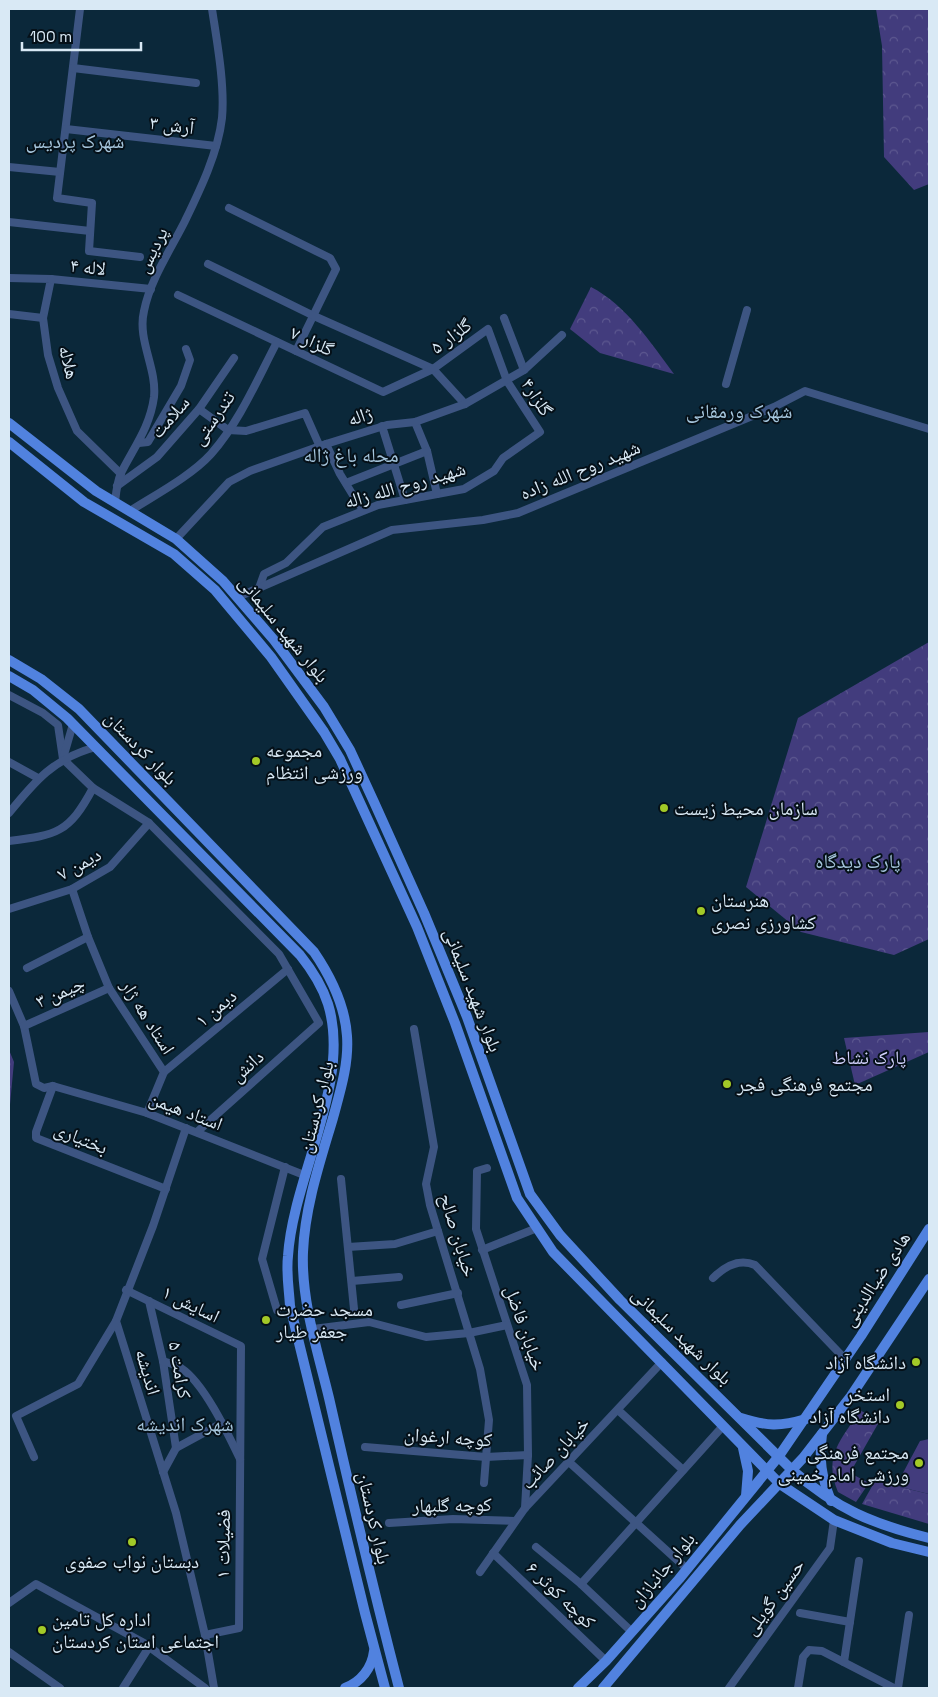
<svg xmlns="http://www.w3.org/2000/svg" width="938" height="1697" font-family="'Space Grotesk','Noto Naskh Arabic',sans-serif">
  <defs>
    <pattern id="park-crowns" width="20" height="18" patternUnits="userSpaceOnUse" patternTransform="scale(1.25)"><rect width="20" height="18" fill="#423c7d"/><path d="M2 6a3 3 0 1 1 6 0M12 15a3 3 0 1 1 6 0" fill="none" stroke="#5d5890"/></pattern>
  </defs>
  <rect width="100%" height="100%" fill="#0b283a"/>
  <g fill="url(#park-crowns)">
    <path d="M876 9H929V184L914 190 884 157 882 46Z"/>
    <path d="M591 287C626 305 651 343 674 374L600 353 570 329Z"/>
    <path d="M929 642V939L894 955 801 932 746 887 798 718Z"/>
    <path d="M929 1032V1052L855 1085 844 1038Z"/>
    <path d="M9 1050 14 1062 9 1115Z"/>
    <path d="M860 1410 879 1422 850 1473 869 1483 856 1502 838 1492C823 1455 841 1441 860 1410Z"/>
    <path d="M875 1481 929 1494V1524L862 1504Z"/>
  </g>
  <path fill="#423c7d" d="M929 1439V1494L896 1486 920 1441Z"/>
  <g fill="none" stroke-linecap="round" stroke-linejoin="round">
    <g stroke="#3d5582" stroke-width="8">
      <path d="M80 9 57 198 92 203 89 251 140 257"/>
      <path d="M73 68 196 83"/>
      <path d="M66 129 216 146"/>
      <path d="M9 167 60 172"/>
      <path d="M229 208 330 258 336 269 296 351"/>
      <path d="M9 222 90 231"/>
      <path d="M208 264 314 316 433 369 465 404"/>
      <path d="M9 278 51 279 43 318 48 355 58 388 77 431 121 474"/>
      <path d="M51 279 151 289"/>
      <path d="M178 295 383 392 433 369 488 329 507 381 540 432 503 458 494 471 464 489 378 505 323 527 286 563 264 574 259 588"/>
      <path d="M9 314 43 318"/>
      <path d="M504 318 524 370"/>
      <path d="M726 384 747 310"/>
      <path d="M199 409 228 430 246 431 305 413 320 447"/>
      <path d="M415 422 427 451 437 494"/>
      <path d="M382 426 405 500"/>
      <path d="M139 443 148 442 181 386 190 360 186 349"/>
      <path d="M326 444 340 474 359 505"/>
      <path d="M346 483 427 451"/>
      <path d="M117 486 157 457 199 409 234 358"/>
      <path d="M115 502C116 493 117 482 121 473 134 447 150 427 154 397 157 368 137 340 144 311 150 280 171 249 185 221 200 190 218 153 222 118 225 85 217 42 212 9"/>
      <path d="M130 511C155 495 191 476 211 454 240 421 257 380 277 342"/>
      <path d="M176 539 229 482 250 471 326 444 387 425 415 422 465 404 524 370 562 335"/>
      <path d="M238 597 392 530 483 520 518 513 774 407 805 391 929 429"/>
      <path d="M9 695 43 713 58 725 63 759 93 788"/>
      <path d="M64 755 73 724"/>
      <path d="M9 762 38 778"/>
      <path d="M9 813C35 781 54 758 96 747"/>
      <path d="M9 841C57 835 69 833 93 788L149 823 279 954 319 1023 197 1132"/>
      <path d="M72 889 88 937 109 988 164 1072 147 1113"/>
      <path d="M9 909 72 889 110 867 149 823"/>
      <path d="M27 968 88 937"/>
      <path d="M9 991 24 1026 36 1084 44 1088 53 1086 147 1113 304 1175"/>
      <path d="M24 1026 109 988"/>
      <path d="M414 1029 434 1147 426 1184 430 1205 480 1369 489 1420 484 1483"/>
      <path d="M164 1072 288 969"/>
      <path d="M53 1086 36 1132V1138L166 1189"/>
      <path d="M186 1128 153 1226 116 1321 176 1513 205 1635 214 1688"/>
      <path d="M487 1168 477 1171 476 1229 527 1385 528 1455 525 1508"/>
      <path d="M341 1179 354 1309"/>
      <path d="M348 1247 395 1244 438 1231"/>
      <path d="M482 1250 537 1228"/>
      <path d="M713 1278C725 1266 739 1258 755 1265L845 1359"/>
      <path d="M352 1281 399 1277"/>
      <path d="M126 1290 241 1346 239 1628 205 1635"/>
      <path d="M149 1301 163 1361 176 1448 163 1472"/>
      <path d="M401 1305 458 1293"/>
      <path d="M277 1310 262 1259 285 1167"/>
      <path d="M313 1329 369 1322 426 1337 469 1333 507 1325"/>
      <path d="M163 1361C169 1363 176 1365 181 1368 204 1383 228 1434 240 1459"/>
      <path d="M618 1410 683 1470"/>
      <path d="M365 1447 486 1457 528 1455"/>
      <path d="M176 1448 222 1423"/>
      <path d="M34 1457 16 1416 78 1384 116 1321"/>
      <path d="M569 1462 687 1569"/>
      <path d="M389 1523 453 1519 515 1521"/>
      <path d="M536 1547 581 1584 632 1632"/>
      <path d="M493 1553 606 1661"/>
      <path d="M480 1572 525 1508 662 1362"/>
      <path d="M581 1584 723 1426"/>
      <path d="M9 1603 36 1584 144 1643 205 1688"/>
      <path d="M800 1613 850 1622"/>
      <path d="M9 1652 60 1688"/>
      <path d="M844 1662 859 1561"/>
      <path d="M123 1688 149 1647"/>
      <path d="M729 1688 830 1548 834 1520"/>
      <path d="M798 1688 803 1657 809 1650 822 1651 894 1688"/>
      <path d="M898 1688 909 1615"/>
    </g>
    <g stroke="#5182df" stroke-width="10">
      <path d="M9 423 96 491 176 539 223 581 274 640 324 707 350 750 374 802 424 913 467 1017 530 1194 560 1235 620 1300 792 1470C837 1509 872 1524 929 1538"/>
      <path d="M9 442 84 502 174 554 215 590 271 657 324 732 340 759 417 927 455 1023 517 1198 553 1252 780 1484 834 1520 892 1543 929 1552"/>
      <path d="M9 660 41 679 79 709 314 952C331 977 345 1005 347 1036 349 1064 340 1092 333 1118 320 1162 305 1206 303 1252 301 1301 318 1352 329 1398 351 1495 374 1592 399 1688"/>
      <path d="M9 676 33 690 67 718 300 955C312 970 322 985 328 1004 352 1082 293 1177 288 1256 286 1273 289 1289 290 1306L365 1613 385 1688"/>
      <path d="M741 1418C767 1426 779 1427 806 1419"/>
      <path d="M822 1434C819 1461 821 1475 831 1501"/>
      <path d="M743 1448 748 1471 746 1496"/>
      <path d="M345 1688C361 1682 372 1668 374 1651"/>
      <path d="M578 1688 606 1661 679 1579 779 1456 861 1336 929 1229"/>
      <path d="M603 1688 740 1525 803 1458 851 1396 929 1279"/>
    </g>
  </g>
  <g fill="#a3c927" stroke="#051018" stroke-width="2">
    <circle cx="256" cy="761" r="5"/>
    <circle cx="664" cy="808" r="5"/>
    <circle cx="701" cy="911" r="5"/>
    <circle cx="727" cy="1084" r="5"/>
    <circle cx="266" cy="1320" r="5"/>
    <circle cx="916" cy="1362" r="5"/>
    <circle cx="900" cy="1405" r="5"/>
    <circle cx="919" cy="1463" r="5"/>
    <circle cx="132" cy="1542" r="5"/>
    <circle cx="42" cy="1630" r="5"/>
  </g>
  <g text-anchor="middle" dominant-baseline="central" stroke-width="4" stroke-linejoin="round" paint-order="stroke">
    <g font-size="19" fill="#d9e9f5" stroke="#051018">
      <text transform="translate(172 125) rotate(7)">آرش ۳</text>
      <text transform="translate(152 250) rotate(-64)">پردیس</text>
      <text transform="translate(88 267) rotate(6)">لاله ۴</text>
      <text transform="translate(451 336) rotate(-36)">گلزار ۵</text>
      <text transform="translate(312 341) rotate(25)">گلزار ۷</text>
      <text transform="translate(69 362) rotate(76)">هلاله</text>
      <text transform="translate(537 397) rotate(57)">گلزار۴</text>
      <text transform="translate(360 416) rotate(-18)">ژاله</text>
      <text transform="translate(170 417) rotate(-49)">سلامت</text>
      <text transform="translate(213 418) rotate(-55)">تندرستی</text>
      <text transform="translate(580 470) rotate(-22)">شهید روح الله زاده</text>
      <text transform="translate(405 485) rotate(-16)">شهید روح الله زاله</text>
      <text transform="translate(284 629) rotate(51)">بلوار شهید سلیمانی</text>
      <text transform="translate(141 748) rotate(46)">بلوار کردستان</text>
      <text transform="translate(79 864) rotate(-29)">دیمن ۷</text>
      <text transform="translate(473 990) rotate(69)">بلوار شهید سلیمانی</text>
      <text transform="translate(60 992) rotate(-24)">چیمن ۳</text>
      <text transform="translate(216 1008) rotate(-40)">دیمن ۱</text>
      <text transform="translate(148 1017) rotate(58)">استاد هه ژار</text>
      <text transform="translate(247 1066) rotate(-42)">دانش</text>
      <text transform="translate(316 1107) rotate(-76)">بلوار کردستان</text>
      <text transform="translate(186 1111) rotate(21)">استاد هیمن</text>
      <text transform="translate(81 1138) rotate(22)">بختیاری</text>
      <text transform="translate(458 1235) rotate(73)">خیابان صالح</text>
      <text transform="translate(876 1279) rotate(-57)">هادی ضیاالدینی</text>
      <text transform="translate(191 1304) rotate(26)">اسایش ۱</text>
      <text transform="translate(525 1328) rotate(71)">خیابان فاضل</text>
      <text transform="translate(682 1336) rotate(44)">بلوار شهید سلیمانی</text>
      <text transform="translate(180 1370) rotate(80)">کرامت ۵</text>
      <text transform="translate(148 1372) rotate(74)">اندیشه</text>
      <text transform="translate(448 1437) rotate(4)">کوچه ارغوان</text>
      <text transform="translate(555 1453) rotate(-47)">خیابان صائب</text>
      <text transform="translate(452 1505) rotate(-1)">کوچه گلبهار</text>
      <text transform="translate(374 1518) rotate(77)">بلوار کردستان</text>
      <text transform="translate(223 1544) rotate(-89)">فضیلات ۱</text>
      <text transform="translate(662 1570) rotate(-50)">بلوار جانبازان</text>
      <text transform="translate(561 1595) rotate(44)">کوچه کوثر ۶</text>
      <text transform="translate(774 1597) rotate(-54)">حسین گویلی</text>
    </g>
    <g font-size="19" fill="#d9e9f5" stroke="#051018" text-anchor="start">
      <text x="266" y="750">مجموعه<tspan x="266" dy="22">ورزشی انتظام</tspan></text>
      <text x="674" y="808">سازمان محیط زیست</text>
      <text x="711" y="900">هنرستان<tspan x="711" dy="22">کشاورزی نصری</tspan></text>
      <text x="737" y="1084">مجتمع فرهنگی فجر</text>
      <text x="276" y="1309">مسجد حضرت<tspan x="276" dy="22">جعفر طیار</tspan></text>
      <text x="906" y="1362" text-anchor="end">دانشگاه آزاد</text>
      <text x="890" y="1394" text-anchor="end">استخر<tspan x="890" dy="22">دانشگاه آزاد</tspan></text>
      <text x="909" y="1452" text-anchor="end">مجتمع فرهنگی<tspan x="909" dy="22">ورزشی امام خمینی</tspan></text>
      <text x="132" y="1561" text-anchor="middle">دبستان نواب صفوی</text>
      <text x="52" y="1619">اداره کل تامین<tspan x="52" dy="22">اجتماعی استان کردستان</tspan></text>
    </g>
    <g font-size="19" fill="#d1d1fb" stroke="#051018">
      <text x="869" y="1057">پارک نشاط</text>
    </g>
    <g font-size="20" fill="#a5c5dc" stroke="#051018">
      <text x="75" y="141">شهرک پردیس</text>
      <text x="739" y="411">شهرک ورمقانی</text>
      <text x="351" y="455">محله باغ ژاله</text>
      <text x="858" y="861">پارک دیدگاه</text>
      <text x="185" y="1424">شهرک اندیشه</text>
    </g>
  </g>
  <rect width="938" height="1697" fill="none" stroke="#d9e9f5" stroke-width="20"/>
  <path d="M22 42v8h119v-8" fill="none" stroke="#d9e9f5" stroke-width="2.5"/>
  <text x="30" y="42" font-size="15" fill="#d9e9f5" stroke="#051018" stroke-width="4" paint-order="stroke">100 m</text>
</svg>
